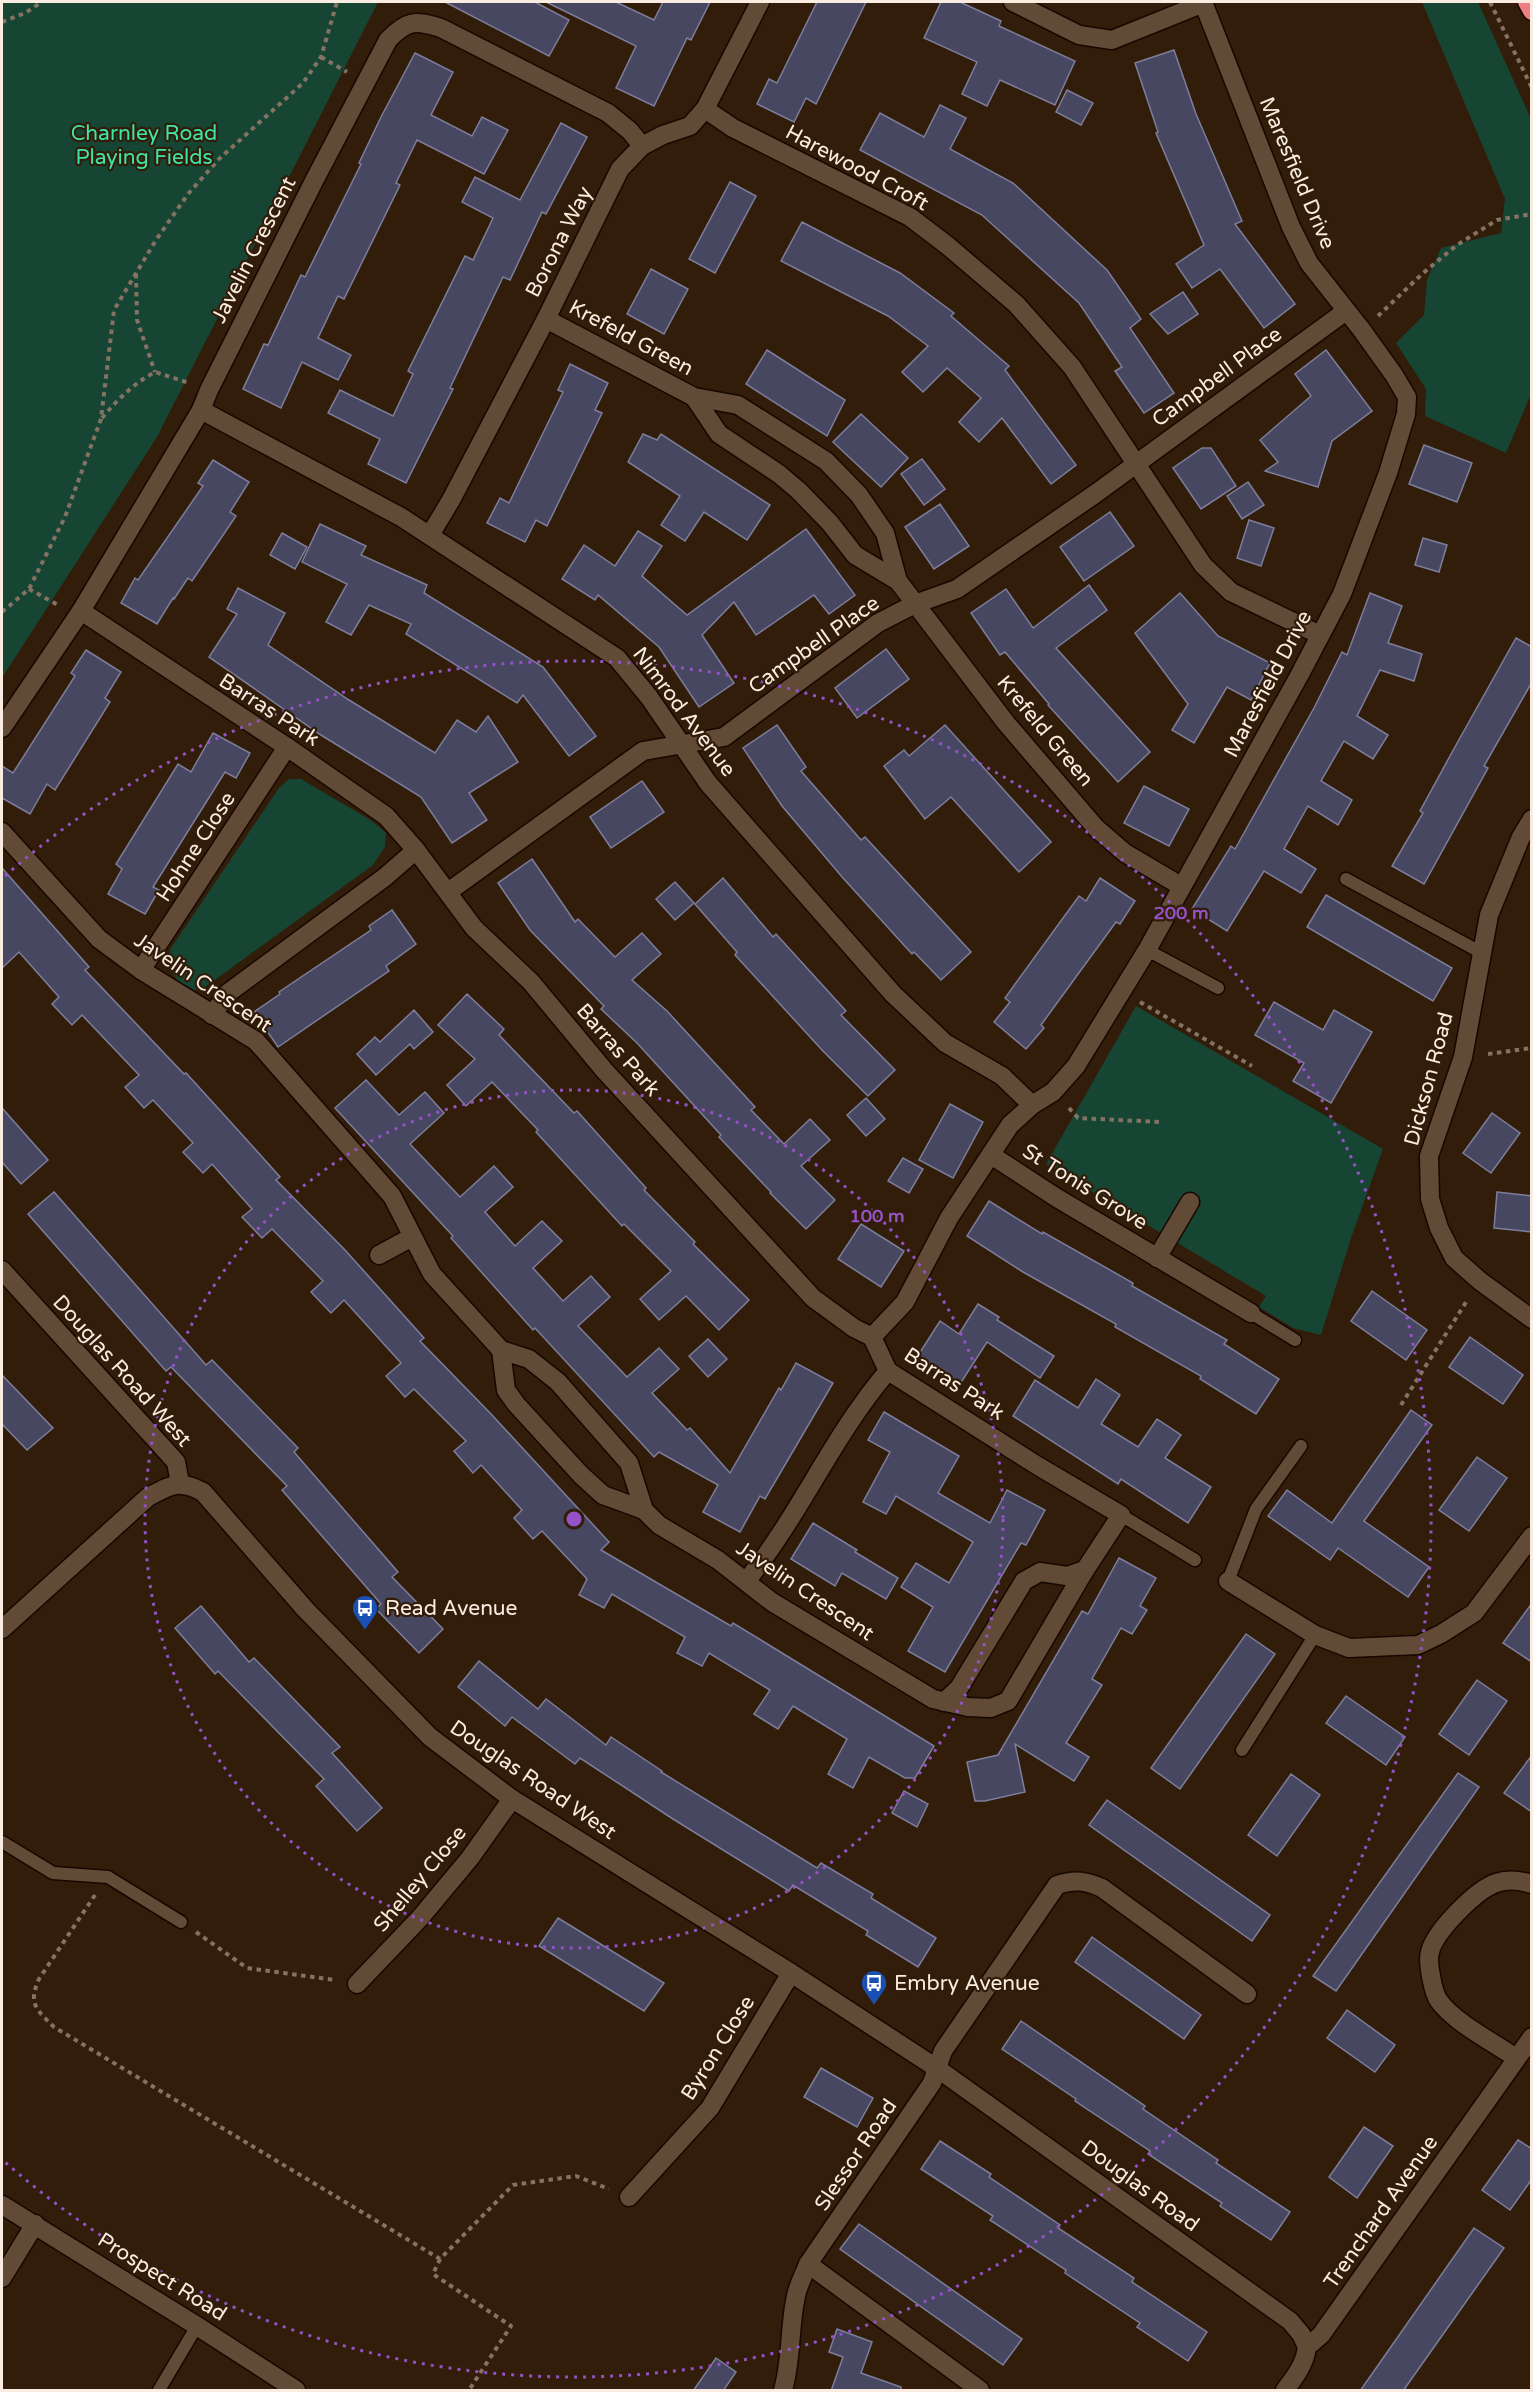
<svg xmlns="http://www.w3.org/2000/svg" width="1533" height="2392" font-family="'Varela Round',sans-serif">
  <rect width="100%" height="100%" fill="#311d09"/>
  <g fill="#174533">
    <path d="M2 2H378L157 437 2 678Z"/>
    <path d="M1422 2H1478L1531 119V394L1506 453 1425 416 1426 389 1396 343 1424 315 1427 280 1441 248 1501 233 1505 199Z"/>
    <path d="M289 779H301L372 821 386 833 385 847 373 865 205 987 194 990 178 981 166 963 171 948 279 788Z"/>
    <path d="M1136 1006 1383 1149 1351 1238 1321 1335 1293 1328 1259 1307 1266 1296 1046 1164Z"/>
  </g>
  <g fill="#474762" stroke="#7d7e9b" stroke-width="1.5">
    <path d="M445 2H535L569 20 549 56Z"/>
    <path d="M546 2H616L654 20 663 2H710L691 40 687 38 654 106 616 88 636 46Z"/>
    <path d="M817 2H866L816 104 806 98 794 122 757 104 769 79 777 83Z"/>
    <path d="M941 2H960L1001 21 999 26 1075 61 1055 105 1000 80 987 106 962 94 977 62 924 38Z"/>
    <path d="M1174 50 1196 114 1242 221 1235 224 1295 304 1264 328 1220 269 1192 288 1176 264 1204 245 1156 133 1158 132 1135 63Z"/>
    <path d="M415 53 453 72 431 115 472 136 482 117 508 130 484 174 417 140 396 183 400 185 344 299 338 296 318 338 351 355 338 380 302 362 281 408 243 389 264 344 268 345 301 275 305 277 361 164 359 163 381 117Z"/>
    <path d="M1067 90 1093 103 1081 125 1056 112Z"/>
    <path d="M940 105 966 118 950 149 1013 183 1107 270 1141 319 1130 328 1174 393 1144 413 1115 371 1122 367 1079 303 982 215 860 150 880 113 924 137Z"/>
    <path d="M561 123 587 137 546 214 542 212 510 280 503 277 450 388 453 389 406 483 368 464 380 439 328 413 340 390 393 416 413 374 408 371 465 256 473 260 493 218 462 202 475 177 520 200Z"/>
    <path d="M730 182 756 196 715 273 689 259Z"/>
    <path d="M802 222 900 273 954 313 951 316 1009 366 1005 370 1076 465 1051 484 1002 418 979 442 959 422 981 398 947 368 923 392 902 372 928 346 888 316 781 261Z"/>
    <path d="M651 269 688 289 664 334 627 314Z"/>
    <path d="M1183 292 1198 314 1168 334 1150 314Z"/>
    <path d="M767 350 845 400 827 436 746 384Z"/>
    <path d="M1326 350 1372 411 1332 441 1318 487 1265 471 1278 462 1260 440 1311 396 1295 374Z"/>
    <path d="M570 364 608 383 595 410 602 413 547 526 536 520 525 542 487 523 500 498 509 503 563 392 558 390Z"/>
    <path d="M861 414 908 458 881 487 833 442Z"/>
    <path d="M643 434 657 440 661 434 770 505 747 540 704 512 685 541 661 525 680 496 628 462Z"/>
    <path d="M1424 445 1472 463 1457 502 1409 484Z"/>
    <path d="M1202 448H1211L1236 486 1201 509 1173 468Z"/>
    <path d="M922 459 945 489 924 505 901 474Z"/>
    <path d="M213 460 249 482 230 512 236 516 192 581 188 578 174 599 173 598 157 624 121 603 135 578 138 580 203 486 198 483Z"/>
    <path d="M1248 482 1264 505 1242 519 1227 496Z"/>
    <path d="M940 504 969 546 934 569 905 527Z"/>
    <path d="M1110 512 1134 546 1084 581 1060 547Z"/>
    <path d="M1249 520 1274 528 1261 566 1237 558Z"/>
    <path d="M320 524 366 546 361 555 427 585 424 593 543 667 596 736 569 756 523 695 517 703 406 634 411 624 369 605 351 635 326 622 347 584 302 562Z"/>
    <path d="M806 529 855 595 829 614 814 595 756 635 734 602 702 635 734 683 699 707 659 647 598 595 595 600 562 579 584 545 615 566 638 531 662 546 642 576 687 615Z"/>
    <path d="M282 533 307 547 295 569 270 555Z"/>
    <path d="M1423 538 1447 545 1439 572 1415 565Z"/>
    <path d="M1089 585 1107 610 1056 648 1150 752 1118 782 1048 705 1049 704 1005 652 1000 655 971 613 1006 589 1033 628Z"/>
    <path d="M238 588 285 613 268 645 349 700 435 753 457 720 476 732 488 716 518 762 469 793 487 820 452 843 421 797 321 735 209 657 237 614 227 609Z"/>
    <path d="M1180 593 1218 636 1270 663 1251 700 1227 687 1194 743 1172 730 1188 704 1135 633Z"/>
    <path d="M1370 593 1402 606 1388 643 1422 654 1414 681 1380 670 1357 716 1388 735 1373 759 1344 741 1321 781 1352 800 1338 825 1308 806 1284 849 1316 869 1301 893 1264 871 1227 931 1192 909 1231 846 1235 849 1314 708 1342 652 1347 655Z"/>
    <path d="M1516 638 1532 647V682L1484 766 1488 768 1424 884 1392 866 1423 813 1420 811 1456 745Z"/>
    <path d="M886 649 909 679 857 718 835 688Z"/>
    <path d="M86 650 121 672 105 698 110 702 55 790 47 784 30 814 2 798V766L13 773 75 676 71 673Z"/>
    <path d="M777 725 806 767 801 771 861 840 865 837 971 952 941 980 914 952 912 954 843 878 782 806 743 748Z"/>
    <path d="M945 725 1051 842 1019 872 951 797 925 819 884 766 904 750 909 756Z"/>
    <path d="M213 733 250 753 236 778 225 772 153 887 159 890 145 914 108 894 122 869 116 864 178 764 191 772Z"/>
    <path d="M642 781 664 812 611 848 590 817Z"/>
    <path d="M1144 786 1189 809 1169 846 1124 823Z"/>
    <path d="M532 859 575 922 578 919 615 957 642 933 661 954 632 980 667 1011 755 1107 751 1110 784 1144 810 1119 830 1140 801 1166 835 1200 806 1229 770 1193 771 1192 719 1137 721 1135 637 1043 601 1009 604 1006 530 930 498 883Z"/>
    <path d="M2 868 89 967 85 970 184 1074 186 1073 246 1139 280 1177 276 1180 345 1250 424 1338 420 1341 492 1415 609 1542 601 1550 731 1626 733 1623 934 1746 915 1778H905L869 1757 853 1788 828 1774 847 1739 793 1706 778 1729 754 1714 770 1690 709 1653 702 1666 677 1653 685 1637 612 1594 604 1608 579 1595 587 1579 542 1531 533 1539 514 1518 522 1510 481 1465 473 1473 454 1451 466 1441 414 1389 405 1397 386 1376 401 1363 344 1300 331 1313 311 1292 323 1281 272 1229 262 1238 242 1217 252 1209 212 1164 203 1173 183 1152 193 1143 153 1100 144 1108 125 1087 139 1075 82 1015 72 1025 52 1004 59 997 19 952 2 968Z"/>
    <path d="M723 878 773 937 776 934 846 1011 841 1015 895 1070 868 1096 822 1050 735 955 737 952 695 904Z"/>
    <path d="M1100 878 1135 901 1120 924 1116 922 1041 1025 1044 1028 1026 1049 994 1022 1010 1002 1005 998 1079 896 1086 901Z"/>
    <path d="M675 882 694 903 675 920 656 899Z"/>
    <path d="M1326 895 1452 968 1433 1001 1307 927Z"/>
    <path d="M392 910 416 944 386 966 389 971 278 1047 254 1012 280 994 279 992 371 930 369 926Z"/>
    <path d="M467 994 504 1029 499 1035 574 1113 577 1111 646 1188 644 1190 695 1242 693 1244 749 1300 719 1330 686 1296 659 1320 640 1299 671 1271 624 1224 622 1226 536 1132 538 1130 492 1082 466 1106 447 1085 475 1059 438 1025Z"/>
    <path d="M1274 1002 1323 1030 1334 1010 1372 1032 1331 1103 1293 1081 1304 1063 1255 1035Z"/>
    <path d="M414 1010 433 1032 414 1049 410 1044 376 1075 357 1054 375 1037 380 1042Z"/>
    <path d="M366 1080 399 1115 425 1092 444 1113 410 1144 460 1197 494 1166 513 1187 485 1212 515 1246 542 1221 562 1241 533 1268 563 1301 591 1276 610 1297 578 1326 627 1377 659 1348 679 1369 652 1393 687 1430 690 1428 730 1473 779 1388 781 1390 796 1363 833 1383 765 1499 760 1496 740 1532 703 1512 718 1485 659 1452 654 1457 535 1328 533 1330 451 1238 453 1236 335 1108Z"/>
    <path d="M866 1098 885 1119 866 1136 847 1115Z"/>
    <path d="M950 1104 983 1122 953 1178 919 1160Z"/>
    <path d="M2 1108 48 1160 21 1184 2 1162Z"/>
    <path d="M1492 1113 1520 1133 1491 1173 1463 1153Z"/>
    <path d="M903 1158 923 1169 909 1193 888 1181Z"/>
    <path d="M54 1192 206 1365 212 1360 298 1448 294 1452 398 1572 392 1577 443 1629 419 1653 376 1609 381 1604 282 1490 287 1486 171 1367 166 1371 28 1214Z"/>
    <path d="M1497 1192 1532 1196V1232L1494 1228Z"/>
    <path d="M989 1201 1042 1234 1043 1232 1133 1283 1132 1286 1227 1340 1224 1344 1279 1379 1256 1414 1200 1379 1201 1376 1115 1327 1116 1324 1023 1272 967 1236Z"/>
    <path d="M861 1224 904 1251 881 1287 838 1259Z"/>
    <path d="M1372 1291 1427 1330 1406 1360 1351 1321Z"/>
    <path d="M978 1304 999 1317 997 1320 1054 1356 1040 1378 987 1342 960 1384 917 1357 940 1321 959 1334Z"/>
    <path d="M1470 1337 1523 1375 1503 1404 1449 1367Z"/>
    <path d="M708 1339 727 1359 708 1377 689 1356Z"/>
    <path d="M2 1375 53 1428 27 1450 2 1424Z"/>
    <path d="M1096 1379 1120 1395 1101 1424 1138 1447 1157 1419 1181 1435 1165 1458 1211 1487 1188 1523 1121 1479 1118 1484 1013 1416 1035 1380 1078 1408Z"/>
    <path d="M1411 1410 1432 1425 1364 1521 1429 1567 1408 1597 1338 1548 1330 1560 1268 1516 1287 1490 1332 1523Z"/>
    <path d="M884 1412 959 1456 938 1493 990 1523 1007 1490 1045 1510 1026 1545 1021 1543 945 1672 908 1651 933 1607 901 1587 916 1563 949 1583 973 1542 896 1496 886 1514 863 1502 890 1452 868 1440Z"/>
    <path d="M1477 1457 1507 1478 1469 1531 1439 1510Z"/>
    <path d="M813 1523 857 1550 855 1552 898 1578 886 1599 842 1573 835 1586 791 1559Z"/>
    <path d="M1119 1558 1156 1578 1140 1606 1147 1610 1132 1634 1121 1628 1092 1679 1102 1685 1066 1743 1089 1757 1074 1781 1015 1744 1025 1792 985 1801H975L967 1762 998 1755 1082 1611 1088 1614Z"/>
    <path d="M1532 1603V1662L1503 1643Z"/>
    <path d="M201 1606 249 1662 254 1658 340 1747 332 1753 382 1808 357 1831 316 1786 324 1779 218 1671 215 1674 175 1628Z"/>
    <path d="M1246 1634 1275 1654 1180 1789 1151 1768Z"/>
    <path d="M479 1661 538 1709 546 1699 606 1745 611 1737 662 1771 661 1772 817 1868 821 1863 873 1894 871 1898 936 1938 918 1967 866 1935 868 1931 793 1885 789 1891 673 1819 580 1758 575 1764 512 1717 505 1726 458 1687Z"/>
    <path d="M1477 1680 1507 1701 1469 1755 1439 1734Z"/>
    <path d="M1346 1696 1405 1737 1386 1765 1326 1723Z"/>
    <path d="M1532 1755V1812L1504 1793Z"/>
    <path d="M1458 1773 1479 1787 1336 1991 1313 1976Z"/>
    <path d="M1291 1774 1320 1795 1277 1856 1248 1835Z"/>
    <path d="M904 1791 928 1804 917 1827 892 1813Z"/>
    <path d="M1107 1800 1270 1915 1252 1941 1089 1825Z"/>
    <path d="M558 1918 664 1983 644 2011 539 1946Z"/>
    <path d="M1092 1937 1201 2015 1184 2039 1075 1962Z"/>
    <path d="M1347 2010 1395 2045 1375 2072 1327 2038Z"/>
    <path d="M1021 2021 1145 2106 1143 2109 1218 2160 1216 2163 1290 2212 1271 2240 1220 2206 1222 2203 1148 2154 1150 2151 1075 2101 1076 2099 1002 2049Z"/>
    <path d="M821 2068 873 2098 857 2127 804 2097Z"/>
    <path d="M1364 2127 1393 2146 1357 2198 1329 2177Z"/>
    <path d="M1518 2140 1532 2149V2179L1510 2210 1482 2190Z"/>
    <path d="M940 2141 991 2174 989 2177 1060 2225 1058 2228 1134 2278 1132 2282 1207 2332 1188 2361 1137 2327 1140 2323 1065 2273 1066 2270 990 2220 993 2216 921 2169Z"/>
    <path d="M859 2224 1022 2339 1003 2365 840 2249Z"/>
    <path d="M1474 2228 1504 2248 1403 2391H1360Z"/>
    <path d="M837 2329 872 2342 861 2373 901 2387V2391H831L843 2357 829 2352Z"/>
    <path d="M716 2358 736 2372 723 2391H693Z"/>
  </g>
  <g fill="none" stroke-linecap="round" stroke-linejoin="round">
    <g stroke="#180700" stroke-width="15">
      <g id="lane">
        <path d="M1346 879 1482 953"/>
        <path d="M1147 950 1218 988"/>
        <path d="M1251 1313 1295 1340"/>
        <path d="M1121 1515 1195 1560"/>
        <path d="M1228 1581 1256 1509 1301 1446"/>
        <path d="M1242 1750 1315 1635"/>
        <path d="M2 1842 53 1873 108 1877 181 1922"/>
        <path d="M159 2390 197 2326"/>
      </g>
    </g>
    <g stroke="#180700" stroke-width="21">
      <g id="street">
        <path d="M1013 2 1079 35 1112 40 1204 3"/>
        <path d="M705 109 733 128 910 217 948 246 1016 304 1072 367 1203 565 1231 592 1320 635"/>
        <path d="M546 319 694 397 738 405 826 461 859 495 885 533 898 581"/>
        <path d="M694 397 719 434 779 474 799 491 830 523 855 555 898 581 1006 723 1096 828 1125 853 1181 886"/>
        <path d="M201 410 401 517 617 658 649 697 708 783 893 994 945 1043 1002 1076 1032 1105"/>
        <path d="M430 535 451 500 546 319 620 169 642 146 663 135 690 126 705 109 760 2"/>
        <path d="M81 611 287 747 386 816 416 850 474 928 531 982 604 1070 813 1298 854 1328 872 1337 888 1371 1038 1466 1121 1515 1085 1570 1008 1701 991 1708 968 1707 933 1699 772 1602 718 1560 659 1525 644 1510 603 1495 581 1475 516 1404 506 1390 501 1350"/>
        <path d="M2 728 81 611 201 410 209 390 314 181 388 40C407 20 415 20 441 28L608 113 630 131 642 146"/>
        <path d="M1532 819 1521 837 1489 915 1463 1057 1429 1156 1430 1199 1439 1228 1454 1258 1480 1281 1532 1319"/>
        <path d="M2 832 99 939 141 970 256 1041 392 1196 432 1274 501 1350 529 1359 558 1382 629 1463 644 1510"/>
        <path d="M448 892 643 751 724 737 878 623 915 604 957 589 1095 494 1346 311"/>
        <path d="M141 970 287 747"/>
        <path d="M212 1015 228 993 385 877 416 850"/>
        <path d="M991 1155 1057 1198 1251 1313"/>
        <path d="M379 1255 412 1237"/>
        <path d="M1157 1258 1190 1202"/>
        <path d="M2 1270 176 1462 180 1483"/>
        <path d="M872 1337 905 1302 949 1218 1010 1125 1032 1105 1053 1092 1076 1066 1147 950 1299 676 1342 594 1388 473 1406 414 1407 397 1394 375 1361 329 1309 263 1291 227 1203 2"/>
        <path d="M747 1580C800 1515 833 1435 888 1371"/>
        <path d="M1228 1581 1315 1635 1349 1648 1418 1645 1441 1634 1474 1613 1532 1536"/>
        <path d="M2 1629 148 1497C171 1485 179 1479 203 1492L305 1609 430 1737 512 1799 791 1973 938 2069 1290 2321 1301 2334 1307 2347"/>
        <path d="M944 1702 959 1688 1024 1581 1040 1572 1067 1576 1085 1570"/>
        <path d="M357 1984 420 1918 470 1858 512 1799"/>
        <path d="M1516 2058C1493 2042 1455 2023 1439 2001 1433 1993 1427 1961 1430 1952 1435 1931 1476 1890 1496 1883 1508 1879 1519 1880 1532 1884"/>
        <path d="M629 2197 710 2108 791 1973"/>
        <path d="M2 2205 197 2326 296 2390"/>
        <path d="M808 2264 980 2390"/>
        <path d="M2 2278 35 2224"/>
        <path d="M783 2390C792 2359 789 2327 796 2296 798 2285 804 2275 808 2264L932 2083 943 2051 1057 1885C1075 1879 1086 1881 1102 1888L1247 1994"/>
        <path d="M1285 2390C1295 2377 1305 2364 1307 2347L1321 2335 1532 2037"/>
      </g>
    </g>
    <g stroke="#180700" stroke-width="21">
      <path id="highway" d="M1527 2 1532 11"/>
    </g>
    <g stroke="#847262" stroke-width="4" stroke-dasharray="4.5 4.5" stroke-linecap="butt">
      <path d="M1490 2 1532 88"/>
      <path d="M2 22 25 13 42 2"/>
      <path d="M321 57 347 72"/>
      <path d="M136 274 137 320 155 372"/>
      <path d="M1378 316 1422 274 1457 245 1497 220 1532 214"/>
      <path d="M102 418C118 399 133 384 155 372L189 383"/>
      <path d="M29 589 58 605"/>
      <path d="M2 612 29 589 65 517 101 419 114 310 156 240 188 194 219 159 303 83 321 57 337 2"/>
      <path d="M1140 1002 1252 1066"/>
      <path d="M1488 1054 1532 1048"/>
      <path d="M1069 1108 1078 1118 1160 1122"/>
      <path d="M1401 1405 1468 1299"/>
      <path d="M95 1895 39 1979C28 2004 36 2009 54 2027L440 2259 513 2185 576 2176 609 2189"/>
      <path d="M196 1932 247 1968 335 1980"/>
      <path d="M440 2259 433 2274 511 2326 469 2390"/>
    </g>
    <use href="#lane" stroke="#624b36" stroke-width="12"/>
    <use href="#street" stroke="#624b36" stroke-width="18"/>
    <use href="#highway" stroke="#ed7e84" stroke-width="18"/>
  </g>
  <g fill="none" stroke="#9452c6" stroke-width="3" stroke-dasharray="3 6">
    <circle cx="574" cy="1519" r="429"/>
    <path d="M5 876A858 858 0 1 1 5 2162"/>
  </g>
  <defs>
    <g id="bus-pin" transform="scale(1.35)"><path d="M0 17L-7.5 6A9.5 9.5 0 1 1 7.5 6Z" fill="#1a4fb4" stroke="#311d09"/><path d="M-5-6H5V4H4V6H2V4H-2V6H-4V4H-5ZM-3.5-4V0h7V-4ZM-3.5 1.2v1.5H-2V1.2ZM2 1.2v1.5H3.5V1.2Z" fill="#fff"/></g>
  </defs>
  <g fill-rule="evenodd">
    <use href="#bus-pin" x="365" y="1608"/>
    <use href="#bus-pin" x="874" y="1983"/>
  </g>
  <g text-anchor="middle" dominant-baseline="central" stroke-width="4.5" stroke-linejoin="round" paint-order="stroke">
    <g font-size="21" fill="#3ee5a9" stroke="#311d09">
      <text x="144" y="133">Charnley Road<tspan x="144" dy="24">Playing Fields</tspan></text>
    </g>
    <g font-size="21" fill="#faece0" stroke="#311d09">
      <text transform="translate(857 168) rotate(28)">Harewood Croft</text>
      <text transform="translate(1297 173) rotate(67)">Maresfield Drive</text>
      <text transform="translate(559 242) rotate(-63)">Borona Way</text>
      <text transform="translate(254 250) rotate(-63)">Javelin Crescent</text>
      <text transform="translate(631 338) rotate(28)">Krefeld Green</text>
      <text transform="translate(1217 377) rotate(-36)">Campbell Place</text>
      <text transform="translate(814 645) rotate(-35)">Campbell Place</text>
      <text transform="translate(1268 684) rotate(-62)">Maresfield Drive</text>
      <text transform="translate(269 710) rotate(33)">Barras Park</text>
      <text transform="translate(684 712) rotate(53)">Nimrod Avenue</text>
      <text transform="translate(1045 731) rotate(50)">Krefeld Green</text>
      <text transform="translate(196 847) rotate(-57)">Hohne Close</text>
      <text transform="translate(203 983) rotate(34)">Javelin Crescent</text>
      <text transform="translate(618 1050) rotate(49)">Barras Park</text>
      <text transform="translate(1429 1079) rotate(-75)">Dickson Road</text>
      <text transform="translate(1085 1187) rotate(32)">St Tonis Grove</text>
      <text transform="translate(122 1371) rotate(48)">Douglas Road West</text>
      <text transform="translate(954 1384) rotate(33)">Barras Park</text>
      <text transform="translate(805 1591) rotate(34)">Javelin Crescent</text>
      <text transform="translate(533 1780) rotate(34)">Douglas Road West</text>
      <text transform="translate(420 1879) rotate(-50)">Shelley Close</text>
      <text transform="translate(718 2048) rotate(-58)">Byron Close</text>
      <text transform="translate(856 2155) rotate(-56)">Slessor Road</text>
      <text transform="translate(1140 2186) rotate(36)">Douglas Road</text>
      <text transform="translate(1381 2212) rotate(-55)">Trenchard Avenue</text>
      <text transform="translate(162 2277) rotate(32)">Prospect Road</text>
    </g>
    <g font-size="21" fill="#faece0" stroke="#311d09" text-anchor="start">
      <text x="385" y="1608">Read Avenue</text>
      <text x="894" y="1983">Embry Avenue</text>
    </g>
  </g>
  <circle cx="574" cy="1519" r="9" fill="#9452c6" stroke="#311d09" stroke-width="3"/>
  <g font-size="18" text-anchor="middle" font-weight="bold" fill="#9452c6" stroke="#311d09" stroke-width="4.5" stroke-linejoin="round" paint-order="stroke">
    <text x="1181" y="919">200 m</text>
    <text x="877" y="1222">100 m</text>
  </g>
  <rect width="1533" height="2392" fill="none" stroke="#faece0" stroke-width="6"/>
</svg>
